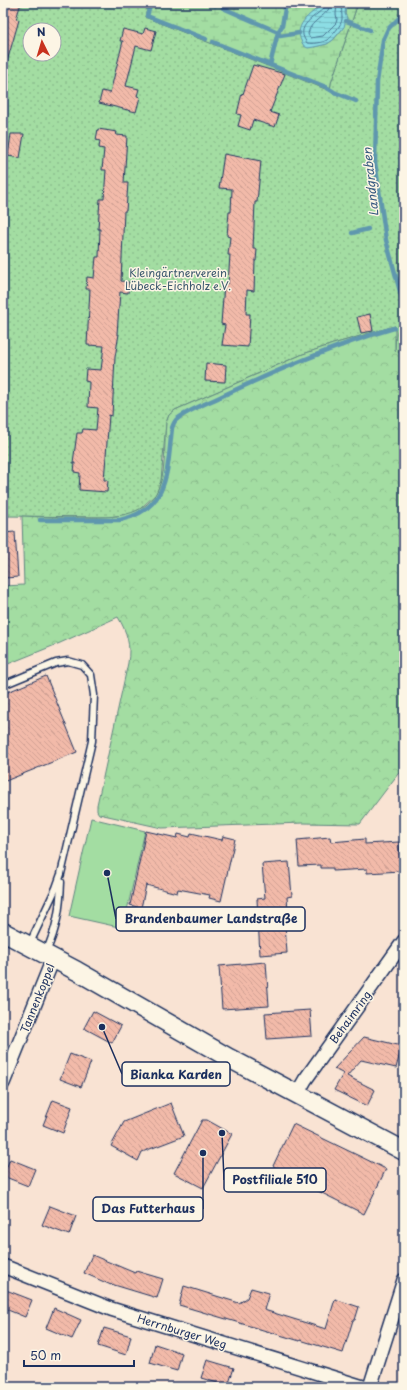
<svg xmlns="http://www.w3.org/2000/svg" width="407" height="1390" font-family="'Playpen Sans',sans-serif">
  <defs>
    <pattern id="green-dots" width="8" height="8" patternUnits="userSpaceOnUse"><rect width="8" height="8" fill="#a3dda2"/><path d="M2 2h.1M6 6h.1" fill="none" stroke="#8cbe8e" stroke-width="1.8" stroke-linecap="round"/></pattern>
    <pattern id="forest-crowns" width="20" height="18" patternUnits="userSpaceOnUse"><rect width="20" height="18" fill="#a3dda2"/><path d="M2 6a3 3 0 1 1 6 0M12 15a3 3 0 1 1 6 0" fill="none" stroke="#8cbe8e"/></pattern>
    <pattern id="wetland-marsh" width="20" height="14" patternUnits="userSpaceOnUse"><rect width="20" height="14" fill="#a3dda2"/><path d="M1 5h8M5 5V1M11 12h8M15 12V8" fill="none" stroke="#8cbe8e"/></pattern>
    <pattern id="water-rules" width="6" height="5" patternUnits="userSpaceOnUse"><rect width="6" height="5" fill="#8cdde4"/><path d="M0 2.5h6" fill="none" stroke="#78bec6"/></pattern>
    <pattern id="building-back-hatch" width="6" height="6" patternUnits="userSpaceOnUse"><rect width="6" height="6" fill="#f2baa9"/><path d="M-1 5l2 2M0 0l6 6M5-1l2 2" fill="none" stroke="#cfa094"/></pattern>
  </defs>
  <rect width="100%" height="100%" fill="#f9e3d3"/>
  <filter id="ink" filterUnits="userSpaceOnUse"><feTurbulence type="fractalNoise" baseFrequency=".025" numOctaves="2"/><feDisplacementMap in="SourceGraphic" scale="8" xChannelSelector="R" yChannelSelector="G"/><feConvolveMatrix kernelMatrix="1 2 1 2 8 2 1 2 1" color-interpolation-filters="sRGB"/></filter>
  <g filter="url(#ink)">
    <path fill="url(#green-dots)" stroke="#5f8680" fill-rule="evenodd" d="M3 3H149L145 17 330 90 331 83 358 3H404V351L402 353 395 352 396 332 395 326 333 344 303 354 175 410 169 415 166 423 161 481 156 494 140 509 130 514 109 517 3 516ZM30 30H54V54H30Z"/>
    <path fill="url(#forest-crowns)" stroke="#5f8680" d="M395 326V351L402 353 404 351V766L360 824 303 823 162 828 99 814 97 811V805L128 663C131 645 127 632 118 617L60 643 3 666V586L24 585 22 516C39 517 56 517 73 517 106 517 150 522 161 481 166 463 164 442 166 423L169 415 175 410 303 354 333 344Z"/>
    <path fill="url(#wetland-marsh)" stroke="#5f8680" d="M149 3H324L305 19 314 47 327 44 333 40 341 31 347 18 345 14 346 3H358L331 83 330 91 145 17Z"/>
    <path fill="#a3dda2" stroke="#5f8680" d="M91 818 145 831 123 928 69 916Z"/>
    <path fill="url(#water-rules)" stroke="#5f97ae" d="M324 3H346L345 14 347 18 345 23 344 27 333 40 327 44 314 47 308 48 304 46C290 25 310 15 324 3Z"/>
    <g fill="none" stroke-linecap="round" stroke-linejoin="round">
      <g stroke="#487594" stroke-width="1">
        <path d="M326 3C325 15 291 22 307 43 313 44 322 43 327 40 331 37 342 25 342 19 342 14 341 9 342 3"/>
        <path d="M331 3C330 16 310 19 308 34L310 38 323 36 336 23 337 19 336 14 337 3"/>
      </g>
      <g stroke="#5f97ae" stroke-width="4.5">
        <path d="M151 3 147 16 206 39"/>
        <path d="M211 3 215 5"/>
        <path d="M286 3 282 26 278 32 280 36 299 33"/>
        <path d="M223 8 278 32 270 65"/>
        <path d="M404 13 388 29 383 40 377 82 375 162 386 240 404 306"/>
        <path d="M346 21 370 30"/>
        <path d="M213 42 326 87 334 92 356 101"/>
        <path d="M352 233 368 229"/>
        <path d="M40 520H120C170 509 167 470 172 428 173 425 174 422 176 420 186 411 210 402 222 396 278 370 335 345 394 328"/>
      </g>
    </g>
    <g fill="url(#building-back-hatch)" stroke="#1b2f5e">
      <path d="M3 3H21L16 19 19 20 6 65H3Z"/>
      <path d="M145 28 156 31 151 50 136 46 126 86 139 89 137 96 140 97 136 112 99 103 102 91 110 93 123 41H120L123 29 143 34Z"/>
      <path d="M253 65 285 74 270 112 279 115 275 127 253 120 250 130 238 126 241 115 237 114 242 93 243 94Z"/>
      <path d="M98 129 117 132 116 135 127 136 124 183H128L126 211H124L121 281 129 282 128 293 120 292 117 334H119L115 357 112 416 109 415 106 456 104 480H108L107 492 79 490 80 473 74 472 75 463H73L77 433H82L83 429 96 430 98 408 88 407 89 382 85 381 86 369 101 370 104 346 87 345 90 289H86L87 277 94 278 96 257H99L100 229H98L100 199H104L106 170H102L104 149 99 148 100 141 96 140Z"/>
      <path d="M11 134H24L20 158 8 156Z"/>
      <path d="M224 154 261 161 257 202H255L253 249H257L256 261H255L254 291 247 290 246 314H250L248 347 222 345 225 325 221 324 224 284H228L230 255H228L230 237 227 236 229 212H231L232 189 219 188Z"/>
      <path d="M370 314 373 331 361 333 357 317Z"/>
      <path d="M206 363 226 365 225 382 205 381Z"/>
      <path d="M15 532 18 577 5 578 3 533Z"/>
      <path d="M46 676 77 752 3 782V694Z"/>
      <path d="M146 831 177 838 178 834 190 837 191 833 222 840 223 836 235 839 221 901 209 898 210 895 178 889 177 893 146 885 141 908 130 905Z"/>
      <path d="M330 837 331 842 365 839V844L399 842 401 871 367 873V869L333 871V868H321V865L299 866 297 840Z"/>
      <path d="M289 862 292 896 287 897 289 925H285L287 953 260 955 257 899 265 898 262 864Z"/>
      <path d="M266 962 269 1006 222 1009 219 966Z"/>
      <path d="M310 1010 312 1036 267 1039 265 1013Z"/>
      <path d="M93 1011 121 1026 112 1043 84 1028Z"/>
      <path d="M364 1037 402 1046 396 1068 361 1060 347 1076 375 1090 367 1106 334 1090 343 1074H344L334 1069Z"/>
      <path d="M70 1054 91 1062 81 1087 60 1079Z"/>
      <path d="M53 1100 72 1107 63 1133 43 1125Z"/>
      <path d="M171 1103 184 1136 142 1152 138 1161 111 1146 124 1122Z"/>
      <path d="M202 1120H207L232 1134 203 1188 174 1173Z"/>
      <path d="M293 1124 386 1169 364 1214 314 1189 315 1186 273 1166Z"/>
      <path d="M10 1159 35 1169 28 1186 3 1176Z"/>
      <path d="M50 1206 76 1216 69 1235 42 1225Z"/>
      <path d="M92 1255 135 1273 136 1271 163 1279 157 1298 111 1284V1285L84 1273Z"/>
      <path d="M184 1286 239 1303 247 1298 251 1288 269 1293 264 1310 326 1329 335 1299 359 1307 355 1320H353L343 1353 300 1340V1341L179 1305Z"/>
      <path d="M6 1290 32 1300 25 1317 3 1308V1297Z"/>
      <path d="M54 1308 81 1320 72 1339 46 1328Z"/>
      <path d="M104 1328 131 1336 126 1355 98 1346Z"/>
      <path d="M155 1344 182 1353 177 1371 150 1363Z"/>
      <path d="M207 1360 234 1368 228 1386 201 1378Z"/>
    </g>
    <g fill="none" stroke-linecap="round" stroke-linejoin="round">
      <g stroke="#1b2f5e" stroke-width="9">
        <g id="lane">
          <path d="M3 685 56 663 68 661 82 665 91 675 94 695 92 741 61 874 56 888 30 943"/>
          <path d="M46 952C57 928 60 909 61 882"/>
        </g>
      </g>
      <g stroke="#1b2f5e" stroke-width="16">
        <g id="street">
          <path d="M3 1083 53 959"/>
          <path d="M297 1094 305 1080 404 941"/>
          <path d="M3 1266 111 1309 363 1387"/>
          <path d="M370 1387 404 1280"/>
        </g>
      </g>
      <g stroke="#1b2f5e" stroke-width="21">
        <path id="secondary" d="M3 932 77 971 229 1058 404 1151"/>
      </g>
      <use href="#lane" stroke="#fcf5e5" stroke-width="6"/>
      <use href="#street" stroke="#fcf5e5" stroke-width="13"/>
      <use href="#secondary" stroke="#fcf5e5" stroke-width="18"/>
    </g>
  </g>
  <g text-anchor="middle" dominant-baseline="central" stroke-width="3" stroke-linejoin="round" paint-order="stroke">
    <g font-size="11" fill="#3d5a6f" stroke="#fcf5e5">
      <text x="178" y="272">Kleingärtnerverein<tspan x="178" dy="13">Lübeck-Eichholz e.V.</tspan></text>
    </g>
    <g font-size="11" fill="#1b2f5e" stroke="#fcf5e5">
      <text transform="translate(37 998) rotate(-68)">Tannenkoppel</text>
      <text transform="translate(350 1017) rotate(-54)">Behaimring</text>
      <text transform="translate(182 1331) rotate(17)">Herrnburger Weg</text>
    </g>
    <g font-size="12" font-style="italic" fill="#375a80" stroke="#fcf5e5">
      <text transform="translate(370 182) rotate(-96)">Landgraben</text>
    </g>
  </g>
  <path fill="none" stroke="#1b2f5e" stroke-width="1.5" d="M107 873L116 919M102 1027L122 1074M222 1133L224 1180M203 1153L203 1209"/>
  <g fill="#1b2f5e" stroke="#fcf5e5" stroke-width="1.5">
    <circle cx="107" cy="873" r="4"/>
    <circle cx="102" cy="1027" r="4"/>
    <circle cx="222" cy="1133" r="4"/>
    <circle cx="203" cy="1153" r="4"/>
  </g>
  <g fill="#fcf5e5" stroke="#1b2f5e" stroke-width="1.5">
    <rect x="116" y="907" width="189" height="24" rx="4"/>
    <rect x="122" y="1062" width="108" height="24" rx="4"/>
    <rect x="224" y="1168" width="102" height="24" rx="4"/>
    <rect x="93" y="1197" width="110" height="24" rx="4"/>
  </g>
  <g font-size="12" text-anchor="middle" font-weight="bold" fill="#1b2f5e">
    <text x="211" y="923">Brandenbaumer Landstraße</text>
    <text x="176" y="1079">Bianka Karden</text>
    <text x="275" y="1184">Postfiliale 510</text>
    <text x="148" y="1213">Das Futterhaus</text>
  </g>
  <rect width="407" height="1390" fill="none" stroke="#fcf5e5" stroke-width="16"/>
  <rect x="8" y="8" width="391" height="1374" fill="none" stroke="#1b2f5e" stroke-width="1.5" filter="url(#ink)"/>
  <g transform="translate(42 42) rotate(355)"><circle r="19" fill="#fcf5e5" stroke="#a2a6af"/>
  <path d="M0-3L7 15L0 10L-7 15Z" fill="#c8321e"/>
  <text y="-6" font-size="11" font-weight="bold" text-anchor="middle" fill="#1b2f5e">N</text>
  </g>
  <path d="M24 1360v6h110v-6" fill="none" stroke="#1b2f5e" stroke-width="2"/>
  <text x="30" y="1360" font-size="12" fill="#1b2f5e" stroke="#fcf5e5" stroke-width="3" paint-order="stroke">50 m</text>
</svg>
